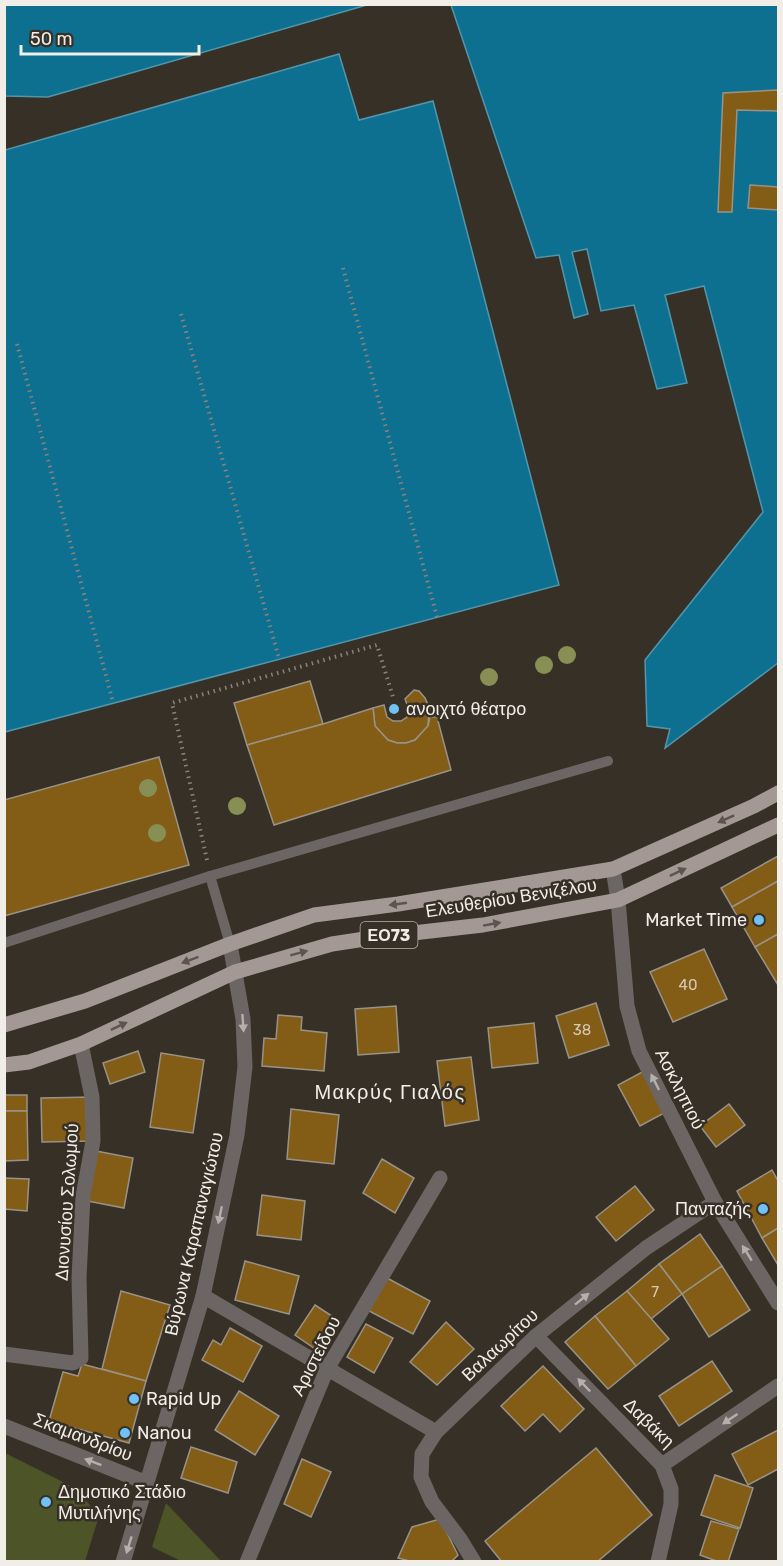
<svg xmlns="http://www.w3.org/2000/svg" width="783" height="1566" font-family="Rubik,sans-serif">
  <rect width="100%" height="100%" fill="#373027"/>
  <g fill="#4d5428">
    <path d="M5 1453 75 1488 99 1516 85 1561H5Z"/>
    <path d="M166 1503 221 1561H181L152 1547Z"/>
  </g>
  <g fill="#0e7091" stroke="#5296ab" stroke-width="1.5">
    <path d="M5 4H367V5L48 97 5 96Z"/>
    <path d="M451 5H778V663L665 748 670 729 647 726 645 660 763 512 704 286 665 295 687 383 657 389 634 305 601 311 587 249 572 252 588 314 574 318 559 255 536 258Z"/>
    <path d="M339 54 359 120 433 101 559 585 5 732V150Z"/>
  </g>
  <g fill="#835d16" stroke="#999287" stroke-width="1.5">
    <path d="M778 90V111L737 110 732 212H718L723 93Z"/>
    <path d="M750 185 778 187V210L748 208Z"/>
    <path d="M310 681 323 724 247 745 234 703Z"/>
    <path d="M414 690 419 691 425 698 429 707 428 726 415 740 406 743H397L388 740 375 726 373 708 384 705 387 717 393 721H401L407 717 409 710 405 699Z"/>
    <path d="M373 708 375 726 388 740 397 743H406L415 740 428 726 430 717H437L451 770 274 825 247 745 323 724Z"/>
    <path d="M159 757 189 865 4 916V800Z"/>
    <path d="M778 856V881L732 907 721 888Z"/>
    <path d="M778 881V934L755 947 732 907Z"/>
    <path d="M778 934V985L755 947Z"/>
    <path d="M704 949 727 999 673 1022 650 972Z"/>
    <path d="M596 1003 609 1045 569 1058 556 1016Z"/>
    <path d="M396 1006 399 1052 358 1055 355 1009Z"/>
    <path d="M278 1015 302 1017 301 1030 327 1033 324 1071 262 1066 264 1038 276 1039Z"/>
    <path d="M534 1023 538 1063 492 1068 488 1028Z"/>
    <path d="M138 1051 145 1072 110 1084 103 1063Z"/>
    <path d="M161 1053 204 1060 193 1133 150 1127Z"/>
    <path d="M471 1057 479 1120 445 1126 437 1061Z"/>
    <path d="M644 1071 666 1112 640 1126 618 1085Z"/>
    <rect x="4" y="1095" width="23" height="16"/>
    <path d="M92 1097 93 1141 42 1142 41 1098Z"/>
    <path d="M729 1104 745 1125 716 1147 700 1126Z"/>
    <path d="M291 1109 339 1115 334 1164 287 1159Z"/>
    <path d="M4 1111H27L28 1160 4 1161Z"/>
    <path d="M96 1151 133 1158 124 1208 87 1201Z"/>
    <path d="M382 1159 414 1178 395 1213 363 1193Z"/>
    <path d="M772 1170 778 1181V1228L762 1238 737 1191Z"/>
    <path d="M4 1178 29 1179 27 1211 4 1209Z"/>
    <path d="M635 1186 654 1210 616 1241 596 1217Z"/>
    <path d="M262 1195 305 1201 301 1240 257 1235Z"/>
    <path d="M778 1228V1265L762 1238Z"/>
    <path d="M700 1234 722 1266 682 1294 659 1264Z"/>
    <path d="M245 1261 299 1276 289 1314 235 1300Z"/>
    <path d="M659 1264 682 1294 651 1319 627 1291Z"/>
    <path d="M722 1266 750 1310 709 1337 682 1294Z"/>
    <path d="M387 1278 430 1301 413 1334 369 1311Z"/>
    <path d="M121 1291 170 1305 146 1381 102 1369Z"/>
    <path d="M627 1291 669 1339 636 1366 595 1316Z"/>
    <path d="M315 1305 341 1322 321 1353 295 1335Z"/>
    <path d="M595 1316 636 1366 608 1389 565 1342Z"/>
    <path d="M446 1322 474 1349 437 1385 410 1362Z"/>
    <path d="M366 1324 393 1338 374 1373 347 1357Z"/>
    <path d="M230 1328 262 1346 243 1382 202 1360 213 1340 221 1345Z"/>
    <path d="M712 1361 732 1391 679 1426 659 1396Z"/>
    <path d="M82 1364 146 1381 129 1443 49 1421 63 1372 78 1376Z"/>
    <path d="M543 1366 584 1409 560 1432 543 1414 525 1431 501 1406Z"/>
    <path d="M239 1391 279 1416 255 1455 215 1430Z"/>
    <path d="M778 1430V1469L748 1485 732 1454Z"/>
    <path d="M191 1447 237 1462 228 1493 181 1478Z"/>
    <path d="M596 1448 652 1515 597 1562H502L485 1541Z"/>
    <path d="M302 1459 331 1472 311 1517 284 1504Z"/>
    <path d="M715 1475 753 1488 740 1528 701 1515Z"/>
    <path d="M440 1519 458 1555 451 1562H413L398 1558 412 1527Z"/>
    <path d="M711 1521 739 1529 728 1562H719L700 1555Z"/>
  </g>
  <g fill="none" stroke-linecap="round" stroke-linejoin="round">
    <g stroke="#89837b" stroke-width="4" stroke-dasharray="1.5 4.5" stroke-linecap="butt">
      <path d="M343 268 437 617"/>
      <path d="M181 314 279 658"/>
      <path d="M17 344 113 702"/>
      <path d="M207 860 172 703 377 645 393 697"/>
    </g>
    <g stroke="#6b6663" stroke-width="10">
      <path d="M4 943 210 876"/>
      <path d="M230 944 210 876 608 761"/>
    </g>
    <g stroke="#6b6663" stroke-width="15">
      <path d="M613 869 618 900 627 1006 639 1051 715 1202 778 1303"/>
      <path d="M203 1296 436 1432"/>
      <path d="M536 1336 662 1465 778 1386"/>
      <path d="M4 1354 73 1363 81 1358 79 1278 83 1196 93 1141 92 1097 81 1044"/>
      <path d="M4 1426 147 1483"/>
      <path d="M123 1562 203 1296 237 1135 245 1067 243 1019 230 944"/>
      <path d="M247 1562 327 1369 440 1178"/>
      <path d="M474 1562 460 1539 432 1502 421 1477 422 1454 436 1432 536 1336 646 1248 715 1202"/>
      <path d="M658 1562 671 1504V1489L662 1465"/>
    </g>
    <g stroke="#a39893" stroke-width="15">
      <path d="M4 1025 85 1001 230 944 314 915 398 904 613 869 754 806 778 793"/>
      <path d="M4 1065 29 1062 81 1044 235 972 332 944 378 937 483 925 618 900 778 825"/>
    </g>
  </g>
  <g fill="#888f54">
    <circle cx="567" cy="655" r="9"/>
    <circle cx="544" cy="665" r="9"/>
    <circle cx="489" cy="677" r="9"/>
    <circle cx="148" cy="788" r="9"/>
    <circle cx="237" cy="806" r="9"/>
    <circle cx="157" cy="833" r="9"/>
  </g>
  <defs><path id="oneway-solid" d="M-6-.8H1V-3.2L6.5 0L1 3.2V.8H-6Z" transform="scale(1.5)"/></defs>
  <g fill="#5d544d">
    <use href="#oneway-solid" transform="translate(726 819) rotate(156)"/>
    <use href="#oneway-solid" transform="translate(678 872) rotate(-25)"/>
    <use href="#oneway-solid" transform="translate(398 904) rotate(172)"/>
    <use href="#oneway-solid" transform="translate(492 924) rotate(-10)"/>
    <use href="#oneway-solid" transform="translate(299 953) rotate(-15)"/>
    <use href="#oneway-solid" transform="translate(190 960) rotate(159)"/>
    <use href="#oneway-solid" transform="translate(119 1026) rotate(-25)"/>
  </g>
  <g fill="#b5b0ac">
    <use href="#oneway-solid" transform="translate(243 1023) rotate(86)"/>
    <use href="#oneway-solid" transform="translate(655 1082) rotate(-117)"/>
    <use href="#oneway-solid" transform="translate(220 1215) rotate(102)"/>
    <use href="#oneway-solid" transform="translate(747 1253) rotate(-122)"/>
    <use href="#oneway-solid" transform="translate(582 1299) rotate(-39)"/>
    <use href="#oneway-solid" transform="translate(584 1385) rotate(-134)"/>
    <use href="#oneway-solid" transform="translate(730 1419) rotate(146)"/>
    <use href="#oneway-solid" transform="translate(93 1462) rotate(-159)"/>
    <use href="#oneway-solid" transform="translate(129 1545) rotate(107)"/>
  </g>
  <g fill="#70c1f4" stroke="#373027" stroke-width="2">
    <circle cx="394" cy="709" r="6"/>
    <circle cx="759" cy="920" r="6"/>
    <circle cx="763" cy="1209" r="6"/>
    <circle cx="134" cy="1399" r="6"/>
    <circle cx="125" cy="1433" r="6"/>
    <circle cx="46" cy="1502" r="6"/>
  </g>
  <g text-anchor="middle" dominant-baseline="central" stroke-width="5" stroke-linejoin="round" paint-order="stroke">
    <g font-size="15" fill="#d6c9b3">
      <text x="688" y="985">40</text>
      <text x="582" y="1030">38</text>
      <text x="655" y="1292">7</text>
    </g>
    <rect fill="#373027" stroke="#b9b4ad" stroke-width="1.5" x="360.5" y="922" width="57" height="26" rx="4.5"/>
    <g font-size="16" font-weight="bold" fill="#f1ede7">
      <text x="389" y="935">ΕΟ73</text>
    </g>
    <g font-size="18" fill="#f1ede7" stroke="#373027" text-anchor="start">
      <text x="406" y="709">ανοιχτό θέατρο</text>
      <text x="747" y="920" text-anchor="end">Market Time</text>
      <text x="751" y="1209" text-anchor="end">Πανταζής</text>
      <text x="146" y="1399">Rapid Up</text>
      <text x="137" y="1433">Nanou</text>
      <text x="58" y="1492">Δημοτικό Στάδιο<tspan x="58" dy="21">Μυτιλήνης</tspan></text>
    </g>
    <g font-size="18" fill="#f1ede7" stroke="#373027">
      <text transform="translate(511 898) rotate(-9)">Ελευθερίου Βενιζέλου</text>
      <text transform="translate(680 1089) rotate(63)">Ασκληπιού</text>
      <text transform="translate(67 1202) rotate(-86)">Διονυσίου Σολωμού</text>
      <text transform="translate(194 1234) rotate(-77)">Βύρωνα Καραπαναγιώτου</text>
      <text transform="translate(500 1345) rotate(-43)">Βαλαωρίτου</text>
      <text transform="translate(316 1356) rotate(-63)">Αριστείδου</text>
      <text transform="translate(649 1423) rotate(44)">Δαβάκη</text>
      <text transform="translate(83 1437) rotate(21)">Σκαμανδρίου</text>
    </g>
    <g font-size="20" letter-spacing="1.5" fill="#f1ede7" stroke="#373027">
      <text x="390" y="1092">Μακρύς Γιαλός</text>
    </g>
  </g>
  <rect width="783" height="1566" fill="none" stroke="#f1ede7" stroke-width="12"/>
  <path d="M21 45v9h178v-9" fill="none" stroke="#f1ede7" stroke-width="3"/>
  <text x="30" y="45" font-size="18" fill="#f1ede7" stroke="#373027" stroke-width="4.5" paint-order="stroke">50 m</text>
</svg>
